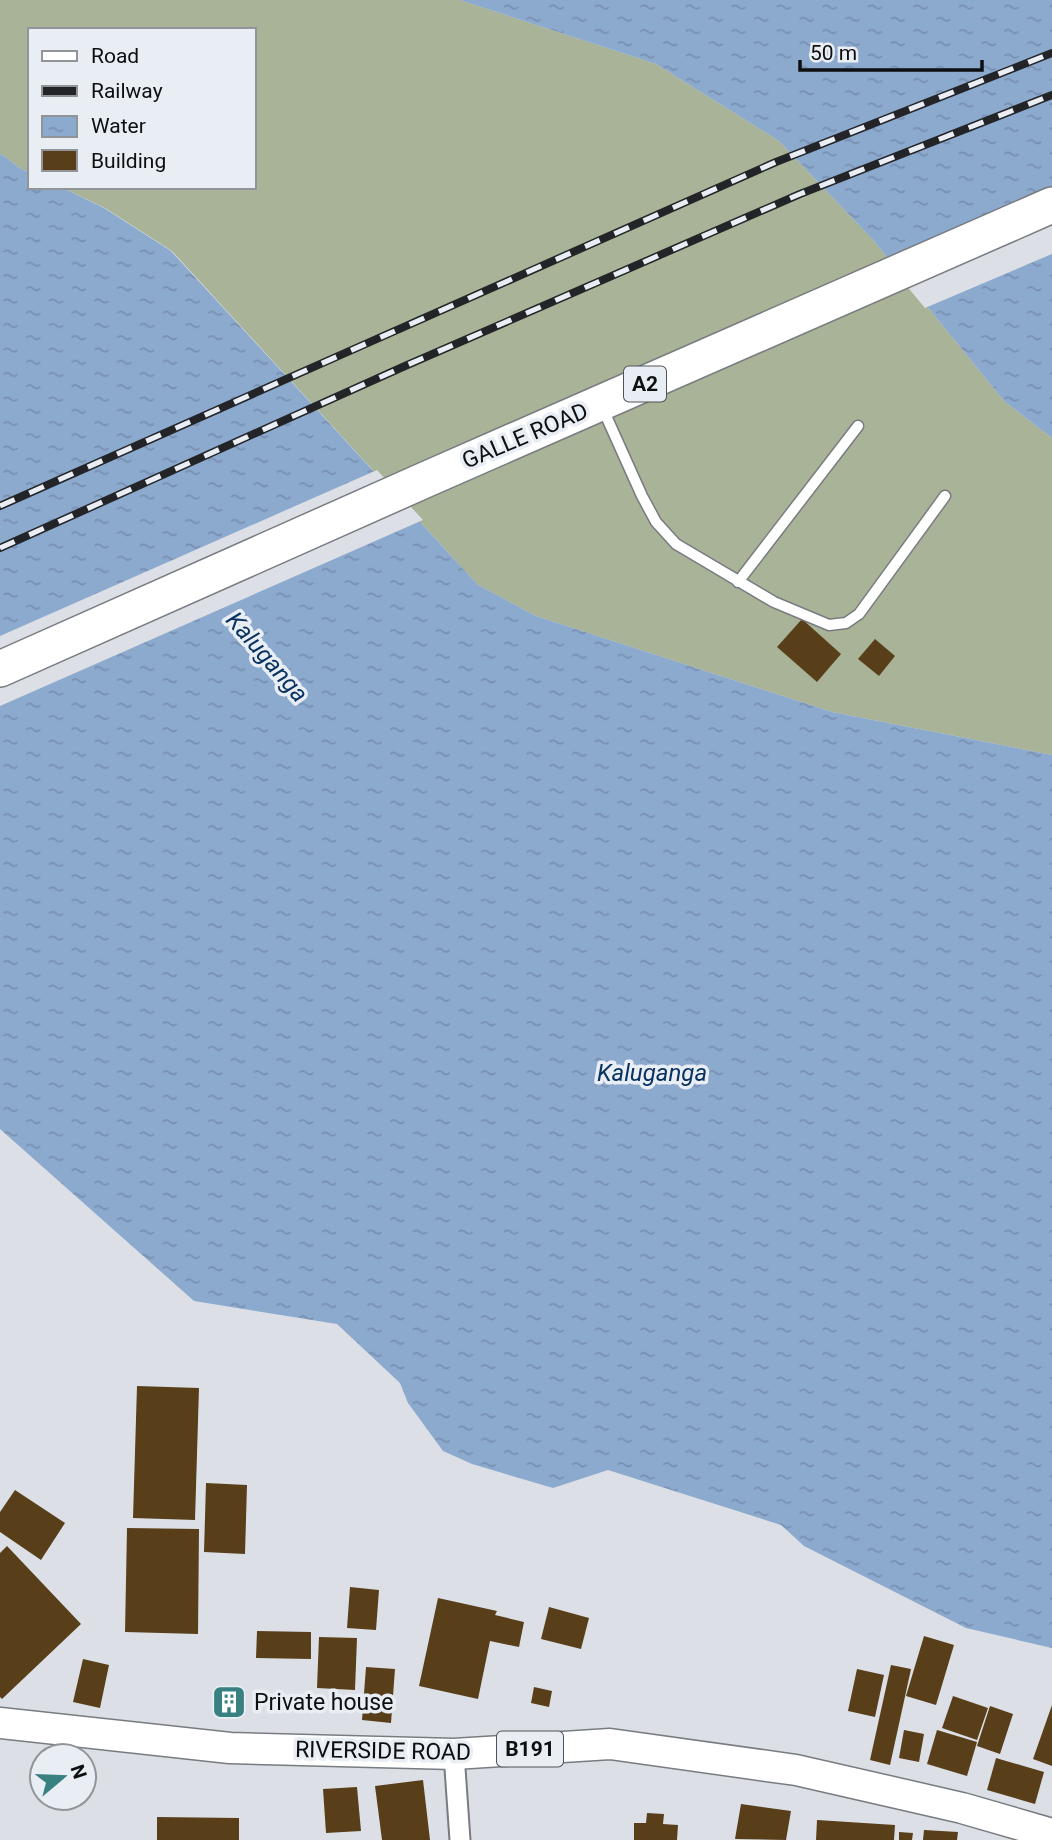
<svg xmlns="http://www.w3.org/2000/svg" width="1052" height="1840" font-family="Roboto,sans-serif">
  <defs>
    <pattern id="water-ripples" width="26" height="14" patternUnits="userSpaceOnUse" patternTransform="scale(1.75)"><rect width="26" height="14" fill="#8ca9ce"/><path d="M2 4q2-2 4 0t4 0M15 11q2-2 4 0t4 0" fill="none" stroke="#7890b0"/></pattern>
  </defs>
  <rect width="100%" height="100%" fill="#dce0e6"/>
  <path fill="#a8b397" d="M0 0H460L656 64 779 141 874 241 1004 401 1052 438V755L832 712 536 616 478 585 172 251 105 208 61 187H254V30H30V173L18 167 0 153Z"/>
  <g fill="url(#water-ripples)">
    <path d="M460 0H1052V438L1004 401 874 241 779 141 656 64Z"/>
    <path d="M0 153 18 167 30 173V187H61L104 208 171 251 478 585 536 616 832 712 1052 755V1648L966 1628 804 1546 781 1525 608 1470 553 1488 472 1464 443 1451 408 1403 400 1383 337 1324 194 1301 0 1129Z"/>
  </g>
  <g fill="#dce0e6">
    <path d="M1052 188V254L925 308 885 260Z"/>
    <path d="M377 470 423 520 0 706V636Z"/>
  </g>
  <g fill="#583f1a">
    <path d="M802 619 841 654 817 682 777 647Z"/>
    <path d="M875 639 895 656 879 676 858 659Z"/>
    <path d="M137 1386 199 1388 195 1520 133 1518Z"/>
    <path d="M206 1483 247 1485 245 1554 204 1552Z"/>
    <path d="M15 1490 65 1523 41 1560 0 1532V1512Z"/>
    <path d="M127 1528 199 1529 198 1634 125 1632Z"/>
    <path d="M7 1546 81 1624 2 1699 0 1697V1553Z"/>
    <path d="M350 1587 379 1590 376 1630 347 1628Z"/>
    <path d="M438 1598 497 1611 495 1615 524 1622 519 1647 490 1641 478 1699 419 1686Z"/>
    <path d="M549 1607 589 1618 581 1649 541 1639Z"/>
    <path d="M257 1631 311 1632V1659L256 1658Z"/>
    <path d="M924 1636 954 1645 936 1705 906 1696Z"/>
    <path d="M319 1637 357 1638 355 1690 317 1688Z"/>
    <path d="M83 1659 109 1665 100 1708 73 1702Z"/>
    <path d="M891 1665 911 1669 890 1765 870 1760Z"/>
    <path d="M366 1667 395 1669 391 1723 362 1720Z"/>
    <path d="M857 1669 884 1675 875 1717 848 1711Z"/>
    <path d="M220 1687 242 1689 239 1718 217 1716Z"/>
    <path d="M534 1687 552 1691 549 1707 531 1703Z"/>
    <path d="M953 1696 988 1708 977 1740 942 1728Z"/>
    <path d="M1052 1705V1766L1033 1759Z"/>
    <path d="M990 1706 1013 1714 1000 1754 977 1746Z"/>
    <path d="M904 1730 924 1734 919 1762 899 1758Z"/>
    <path d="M937 1730 977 1742 967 1776 927 1764Z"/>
    <path d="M996 1758 1044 1772 1035 1804 987 1790Z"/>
    <path d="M423 1780 430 1840H382L375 1786Z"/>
    <path d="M357 1787 361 1831 326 1833 323 1789Z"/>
    <path d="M741 1804 791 1811 786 1840 735 1839Z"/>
    <path d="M647 1813 664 1814 663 1824 678 1825 677 1840H634V1823H646Z"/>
    <path d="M157 1817 239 1818V1840H157Z"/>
    <path d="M817 1820 895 1825 894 1840H816Z"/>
    <path d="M924 1830 958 1832 957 1840H923Z"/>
    <path d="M899 1832 913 1833 912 1840H899Z"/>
  </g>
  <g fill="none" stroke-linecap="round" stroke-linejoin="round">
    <g stroke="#787c81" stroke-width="13">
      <g id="lane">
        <path d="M602 407 642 496 656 522 676 544 774 602 829 625 846 623 859 614 945 496"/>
        <path d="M738 582 858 426"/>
      </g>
    </g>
    <g stroke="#787c81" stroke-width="23">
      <path id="street" d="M454 1754 460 1840"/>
    </g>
    <g stroke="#787c81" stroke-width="33">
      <path id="primary" d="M0 1723 230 1748 454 1754 610 1744 796 1770 962 1808 1052 1834"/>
    </g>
    <g stroke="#787c81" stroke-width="38">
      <path id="highway" d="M0 669 427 479 1052 205"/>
    </g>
    <use href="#lane" stroke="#fff" stroke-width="10"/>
    <use href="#street" stroke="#fff" stroke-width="19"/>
    <use href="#primary" stroke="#fff" stroke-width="30"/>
    <use href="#highway" stroke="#fff" stroke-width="35"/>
    <g stroke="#232427" stroke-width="8">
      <g id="rail">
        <path d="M0 506 776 162 1052 53"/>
        <path d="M0 548 405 366 800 194 1052 95"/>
      </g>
    </g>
    <use href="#rail" stroke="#e9edf4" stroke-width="5" stroke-dasharray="16" stroke-linecap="butt"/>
  </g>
  <defs>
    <g id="building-square" transform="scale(1.75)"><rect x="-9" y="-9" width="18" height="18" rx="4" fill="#388180" stroke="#e9edf4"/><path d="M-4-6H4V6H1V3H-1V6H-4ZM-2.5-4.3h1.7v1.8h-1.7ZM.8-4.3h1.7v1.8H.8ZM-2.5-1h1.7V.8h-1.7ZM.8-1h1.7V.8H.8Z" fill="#fff"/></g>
  </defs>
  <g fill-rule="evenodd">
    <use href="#building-square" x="229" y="1702"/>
  </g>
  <g text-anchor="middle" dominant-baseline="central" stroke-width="7" stroke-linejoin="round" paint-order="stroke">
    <g fill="#e9edf4" stroke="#505255" stroke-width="2">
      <rect x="624" y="366.5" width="42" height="35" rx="5"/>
      <rect x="497" y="1731.5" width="66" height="35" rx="5"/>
    </g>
    <g font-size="21" font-weight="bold" fill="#0e0f11">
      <text x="645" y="384">A2</text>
      <text x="530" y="1749">B191</text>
    </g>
    <g font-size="23" fill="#0e0f11" stroke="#e9edf4">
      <text transform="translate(525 436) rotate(-23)">GALLE ROAD</text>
      <text transform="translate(383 1751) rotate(1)">RIVERSIDE ROAD</text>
    </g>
    <g font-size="23" fill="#0e0f11" stroke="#e9edf4" text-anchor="start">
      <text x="254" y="1702">Private house</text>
    </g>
    <g font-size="24" font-style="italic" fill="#083260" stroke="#e9edf4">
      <text transform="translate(267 657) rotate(49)">Kaluganga</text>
      <text x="652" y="1073">Kaluganga</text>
    </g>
  </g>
  <rect x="28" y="28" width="228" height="161" fill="#e9edf4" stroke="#919499" stroke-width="2"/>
  <rect x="42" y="51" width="35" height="10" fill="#ffffff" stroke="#919499" stroke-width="2"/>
  <text x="91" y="63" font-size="21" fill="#0e0f11">Road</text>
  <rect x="42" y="86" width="35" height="10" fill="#232427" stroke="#919499" stroke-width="2"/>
  <text x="91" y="98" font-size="21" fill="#0e0f11">Railway</text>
  <rect x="42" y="116" width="35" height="21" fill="url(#water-ripples)" stroke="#919499" stroke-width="2"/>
  <text x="91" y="133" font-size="21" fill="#0e0f11">Water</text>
  <rect x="42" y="150" width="35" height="21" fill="#583f1a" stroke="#919499" stroke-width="2"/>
  <text x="91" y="168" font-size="21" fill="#0e0f11">Building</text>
  <g transform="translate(63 1777) rotate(71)"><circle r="33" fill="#e9edf4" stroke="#919499" stroke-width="2"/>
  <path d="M0-5L12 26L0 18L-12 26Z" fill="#388180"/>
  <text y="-10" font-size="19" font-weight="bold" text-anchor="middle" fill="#0e0f11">N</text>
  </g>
  <path d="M800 60v10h182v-10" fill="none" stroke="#0e0f11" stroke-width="3.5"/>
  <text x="810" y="60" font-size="21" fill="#0e0f11" stroke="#e9edf4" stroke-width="5" paint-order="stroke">50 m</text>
</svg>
